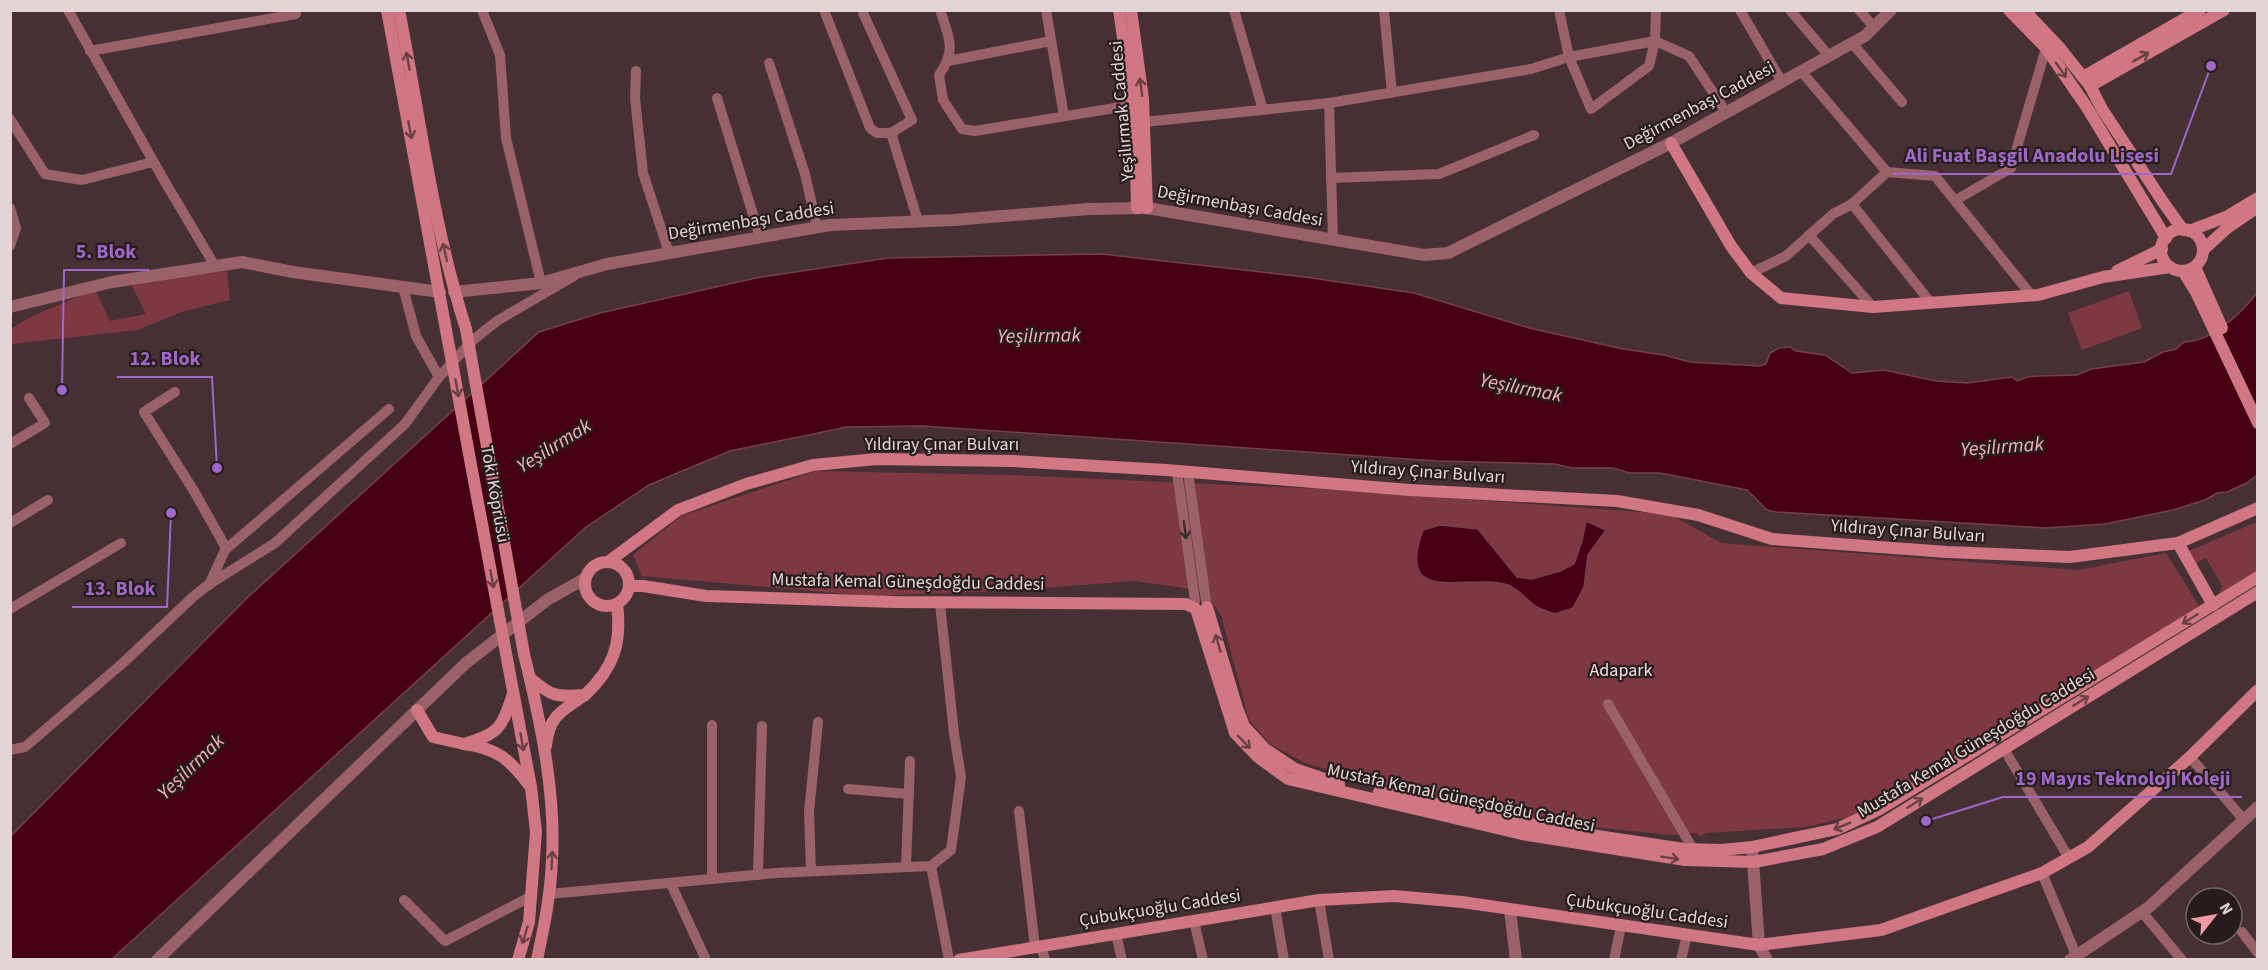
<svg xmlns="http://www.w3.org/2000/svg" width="2268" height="970" font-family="'Source Sans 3',sans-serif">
  <rect width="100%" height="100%" fill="#463033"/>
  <g fill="#7d3842">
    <path d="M227 271 230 300 181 312 138 330 11 344V329L32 316 95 290 110 321 146 314 130 282Z"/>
    <path d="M2129 291 2142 328 2082 350 2068 313Z"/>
    <path d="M816 471 1012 475 1324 489 1670 514 1721 543 2078 570 2166 553 2201 609 1854 816 1806 827 1706 833 1699 837 1697 833 1670 835 1509 818 1399 788 1366 783 1303 762 1270 744 1249 720 1221 615 1211 601 1197 590 1135 581 1001 591 869 596 642 576 633 555 681 516Z"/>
    <path d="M2257 522V573L2227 593 2218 594 2222 586 2206 558 2194 564 2186 552Z"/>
  </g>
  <g fill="#460013" stroke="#75404e" stroke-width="1.5">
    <path d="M1102 254 1305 277 1414 293 1529 328 1623 349 1664 355 1690 362 1760 366 1766 364 1770 353 1779 348 1790 347 1796 351 1825 355 1852 373 1884 370 1936 381 1967 383 2012 377 2017 381 2027 377 2040 376 2077 375 2091 369 2144 362 2163 352 2176 349 2184 342C2212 342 2241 313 2257 293V475L2247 483 2227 492 2217 493 2205 500 2173 510 2105 524 2045 528 1776 512 1767 510 1747 490 1660 473H1630L1613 468H1572L1555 464 1438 461 923 426 847 427 730 451 649 485 586 527 112 959 11 960V836L247 598 539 332 600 313 756 278 888 258Z"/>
    <path d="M1586 521 1606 530 1588 555 1584 587 1573 608 1555 614C1549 612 1543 610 1537 607 1527 601 1519 589 1508 585 1469 572 1394 609 1423 530L1440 525 1478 529 1517 577 1532 579 1560 571 1574 564 1582 541Z"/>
  </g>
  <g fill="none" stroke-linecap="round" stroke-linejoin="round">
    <g stroke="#9a6268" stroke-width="10">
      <path d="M68 10 165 182 215 266"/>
      <path d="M482 10 500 55 506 138 541 283"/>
      <path d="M824 10 870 128 877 133H891"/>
      <path d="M940 10C949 38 957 49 939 75L943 100 962 129 975 131 1133 105"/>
      <path d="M1046 10 1064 116"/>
      <path d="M1234 10 1263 110"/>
      <path d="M1384 10 1392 93"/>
      <path d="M1559 10 1569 57 1591 109 1649 66 1655 41 1656 10"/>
      <path d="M1740 10 1782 82"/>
      <path d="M1790 10 1829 56"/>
      <path d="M1859 10 1874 27"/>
      <path d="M863 13 912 120 891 133 918 221"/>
      <path d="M1852 43 1902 102"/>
      <path d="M90 51 296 14"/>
      <path d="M948 61 1051 41"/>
      <path d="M769 63 805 174 817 227"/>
      <path d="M636 71 635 98 643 173 669 253"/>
      <path d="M1801 71 1887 172 1935 176 2032 296"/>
      <path d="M717 98 760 237"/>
      <path d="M1329 103 1333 240"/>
      <path d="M10 119 45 174 82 180 153 162"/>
      <path d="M1144 122 1329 103 1531 69 1569 57 1655 41 1689 56 1726 112"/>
      <path d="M1331 178 1439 174 1534 135"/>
      <path d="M1956 200 2011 168 2046 48"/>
      <path d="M1852 204 1931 303"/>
      <path d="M10 208 16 228 10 246"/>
      <path d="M1809 235 1873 307"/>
      <path d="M1751 273 1786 256 1833 214 1852 204 1887 172"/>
      <path d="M403 287 416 336 439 377"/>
      <path d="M175 392 144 412 194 491 226 548"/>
      <path d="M10 444 45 423 29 398"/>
      <path d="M1177 472 1195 601"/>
      <path d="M1188 472 1206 601"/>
      <path d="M10 523 48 500"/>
      <path d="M209 585 225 550 389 409"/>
      <path d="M10 609 121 543"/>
      <path d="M1608 704 1693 849"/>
      <path d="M712 725V879"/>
      <path d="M2004 749 2069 858"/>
      <path d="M10 750 25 747 124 662 194 596 208 585 275 543 405 424 439 377 473 340 497 321 574 276"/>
      <path d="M2190 757 2244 820"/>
      <path d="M848 789 909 794"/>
      <path d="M1019 811 1035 947"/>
      <path d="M931 866 949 960"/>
      <path d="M906 867 910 761"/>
      <path d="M811 871 809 812 818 722"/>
      <path d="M2042 873 2076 955"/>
      <path d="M758 875 762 726"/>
      <path d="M671 884 706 960"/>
      <path d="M549 894 776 873 931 866 951 850 961 777 954 733 940 604"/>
      <path d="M404 900 445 941 532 896"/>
      <path d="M1319 900 1329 960"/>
      <path d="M1275 907 1284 960"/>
      <path d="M2142 912 2182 960"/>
      <path d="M1194 921 1203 960"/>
      <path d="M2242 932 2258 953"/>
      <path d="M1116 934 1122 960"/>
      <path d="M1041 946 1045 960"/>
      <path d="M1614 960 1621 926"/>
      <path d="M1681 960 1687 935"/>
    </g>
    <g stroke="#9a6268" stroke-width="12">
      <path d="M454 292 541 283 607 264 830 225 954 220 1088 209 1147 208 1424 255 1448 253 1671 143 1865 36 1891 10"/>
      <path d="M10 307 112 282 242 262 293 272 440 292"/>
      <path d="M1752 847 1759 945 1767 960"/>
      <path d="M1510 910 1516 960"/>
      <path d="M157 960 466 663 547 600 586 578"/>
      <path d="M2070 960 2149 907 2258 807"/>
    </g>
    <g stroke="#d07783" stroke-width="12">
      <path d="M387 10 446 330"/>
      <path d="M399 10C420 117 433 226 466 329"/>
      <path d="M1119 10 1135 120 1137 208"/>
      <path d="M1131 10 1143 99 1147 208"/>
      <path d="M2009 10 2046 48 2086 106 2166 238"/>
      <path d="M2024 10 2059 47 2090 86 2102 109 2163 202 2183 230"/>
      <path d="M2083 77 2200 10"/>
      <path d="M2090 86 2224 10"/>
      <path d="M1671 143 1731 246 1751 273 1781 298 1873 307 2038 295 2103 277 2170 267"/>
      <circle cx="2182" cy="250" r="21"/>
      <path d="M2189 231 2228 216 2258 198"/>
      <path d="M2203 250 2227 228 2258 207"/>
      <path d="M2195 267 2222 328"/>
      <path d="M2117 271 2162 249"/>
      <path d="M2183 271 2196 292 2258 423"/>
      <path d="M2178 543 2213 605"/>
      <circle cx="607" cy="584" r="22"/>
      <path d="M608 562 678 510 746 484 813 465 877 459 1012 461 1166 470 1410 490 1617 501 1698 515 1772 539 1947 552 2070 557 2178 543 2258 508"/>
      <path d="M629 586H643L706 596 895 602 1186 604 1196 609 1235 733 1258 757 1288 779 1522 834 1685 860 1754 862 1823 849 1877 827 2258 592"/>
      <path d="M1207 607 1237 708 1244 726 1265 749 1295 769 1339 784"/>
      <path d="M524 654C540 719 556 793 552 859 551 893 544 927 537 960"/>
      <path d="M508 664 531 787 536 832 529 922 518 960"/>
      <path d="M530 678C552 697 556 697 585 695 561 711 549 716 546 746"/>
      <path d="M513 694C501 729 500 733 464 744 496 748 510 759 529 785"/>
      <path d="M585 695C614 668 622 643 617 604"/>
      <path d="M417 710 433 737 464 744"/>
      <path d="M1379 792 1564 831 1684 849 1721 850 1752 847 1837 829 1880 809 2258 577"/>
      <path d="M959 960 1319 900 1394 896 1462 902 1759 945 1881 930 2042 873 2088 847 2190 757 2258 690"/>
    </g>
    <g stroke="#d07783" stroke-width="12">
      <path d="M466 329 524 654"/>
      <path d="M446 330 508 664"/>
    </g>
  </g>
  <defs><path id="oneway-shaft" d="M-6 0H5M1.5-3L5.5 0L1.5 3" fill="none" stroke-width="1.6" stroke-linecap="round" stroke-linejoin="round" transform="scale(1.5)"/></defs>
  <g stroke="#6a4045">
    <use href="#oneway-shaft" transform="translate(2141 57) rotate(-29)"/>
    <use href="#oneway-shaft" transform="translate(408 61) rotate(-100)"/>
    <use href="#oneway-shaft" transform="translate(2061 70) rotate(55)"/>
    <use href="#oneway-shaft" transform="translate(1141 87) rotate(-98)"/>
    <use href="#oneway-shaft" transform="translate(410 130) rotate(79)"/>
    <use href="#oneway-shaft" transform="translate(445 252) rotate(-102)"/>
    <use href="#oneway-shaft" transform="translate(457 388) rotate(80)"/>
    <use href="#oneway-shaft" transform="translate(492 579) rotate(80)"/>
    <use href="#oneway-shaft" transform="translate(2190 619) rotate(148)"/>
    <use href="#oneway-shaft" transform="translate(1218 643) rotate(-106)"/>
    <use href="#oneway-shaft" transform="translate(2081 701) rotate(-32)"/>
    <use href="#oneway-shaft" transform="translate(522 742) rotate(80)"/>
    <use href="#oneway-shaft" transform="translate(1244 742) rotate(46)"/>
    <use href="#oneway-shaft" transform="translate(1915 803) rotate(-32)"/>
    <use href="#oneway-shaft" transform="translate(1842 826) rotate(158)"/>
    <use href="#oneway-shaft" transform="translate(1670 858) rotate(9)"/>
    <use href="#oneway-shaft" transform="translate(552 860) rotate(-87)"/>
    <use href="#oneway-shaft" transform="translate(525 935) rotate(107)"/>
  </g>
  <use stroke="#3d2a2b" href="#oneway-shaft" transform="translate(1185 530) rotate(82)"/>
  <g text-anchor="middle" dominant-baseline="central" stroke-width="4.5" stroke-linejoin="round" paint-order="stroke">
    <g font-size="18" fill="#e3d5d6" stroke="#261c1c">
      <text transform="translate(1699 106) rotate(-28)">Değirmenbaşı Caddesi</text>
      <text transform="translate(1122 111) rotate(-95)">Yeşilırmak Caddesi</text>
      <text transform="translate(1240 206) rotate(10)">Değirmenbaşı Caddesi</text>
      <text transform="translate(751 221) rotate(-9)">Değirmenbaşı Caddesi</text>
      <text x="942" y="444">Yıldıray Çınar Bulvarı</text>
      <text transform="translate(1428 472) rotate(4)">Yıldıray Çınar Bulvarı</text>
      <text transform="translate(495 494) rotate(80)">Toki Köprüsü</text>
      <text transform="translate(1908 531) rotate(4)">Yıldıray Çınar Bulvarı</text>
      <text transform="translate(908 582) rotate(1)">Mustafa Kemal Güneşdoğdu Caddesi</text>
      <text transform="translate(1976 743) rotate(-31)">Mustafa Kemal Güneşdoğdu Caddesi</text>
      <text transform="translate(1461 798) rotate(12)">Mustafa Kemal Güneşdoğdu Caddesi</text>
      <text transform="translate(1160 908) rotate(-9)">Çubukçuoğlu Caddesi</text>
      <text transform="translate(1647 911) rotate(8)">Çubukçuoğlu Caddesi</text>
    </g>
    <g font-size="18" fill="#f6dee0" stroke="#261c1c">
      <text x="1621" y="670">Adapark</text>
    </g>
    <g font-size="20" font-style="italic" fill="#f7b2b9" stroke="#261c1c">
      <text transform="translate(1039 336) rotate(-1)">Yeşilırmak</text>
      <text transform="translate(1521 388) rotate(11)">Yeşilırmak</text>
      <text transform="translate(554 446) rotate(-32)">Yeşilırmak</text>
      <text transform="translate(2002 447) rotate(-4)">Yeşilırmak</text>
      <text transform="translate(191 767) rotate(-44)">Yeşilırmak</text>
    </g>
  </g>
  <path fill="none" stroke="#9f67c7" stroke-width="2" d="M2211 66L2171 174H1893M62 390L64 270H149M217 468L212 377H117M171 513L167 607H72M1926 821L2003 797H2242"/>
  <g fill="#9f67c7" stroke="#261c1c" stroke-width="2">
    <circle cx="2211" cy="66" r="6"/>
    <circle cx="62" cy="390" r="6"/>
    <circle cx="217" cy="468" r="6"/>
    <circle cx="171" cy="513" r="6"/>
    <circle cx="1926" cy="821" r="6"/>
  </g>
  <g font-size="20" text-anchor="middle" font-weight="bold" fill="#9f67c7" stroke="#261c1c" stroke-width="4.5" stroke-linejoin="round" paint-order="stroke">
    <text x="2032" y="162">Ali Fuat Başgil Anadolu Lisesi</text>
    <text x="106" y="258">5. Blok</text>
    <text x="165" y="365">12. Blok</text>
    <text x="120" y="595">13. Blok</text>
    <text x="2123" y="785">19 Mayıs Teknoloji Koleji</text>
  </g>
  <rect width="2268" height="970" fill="none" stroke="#e3d5d6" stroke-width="24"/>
  <g transform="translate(2214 916) rotate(59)"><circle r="28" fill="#261c1c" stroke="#726666" stroke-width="1.5"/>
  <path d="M0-4.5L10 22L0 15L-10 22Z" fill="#f49aa5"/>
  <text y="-9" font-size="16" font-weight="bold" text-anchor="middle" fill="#e3d5d6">N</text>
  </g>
</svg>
